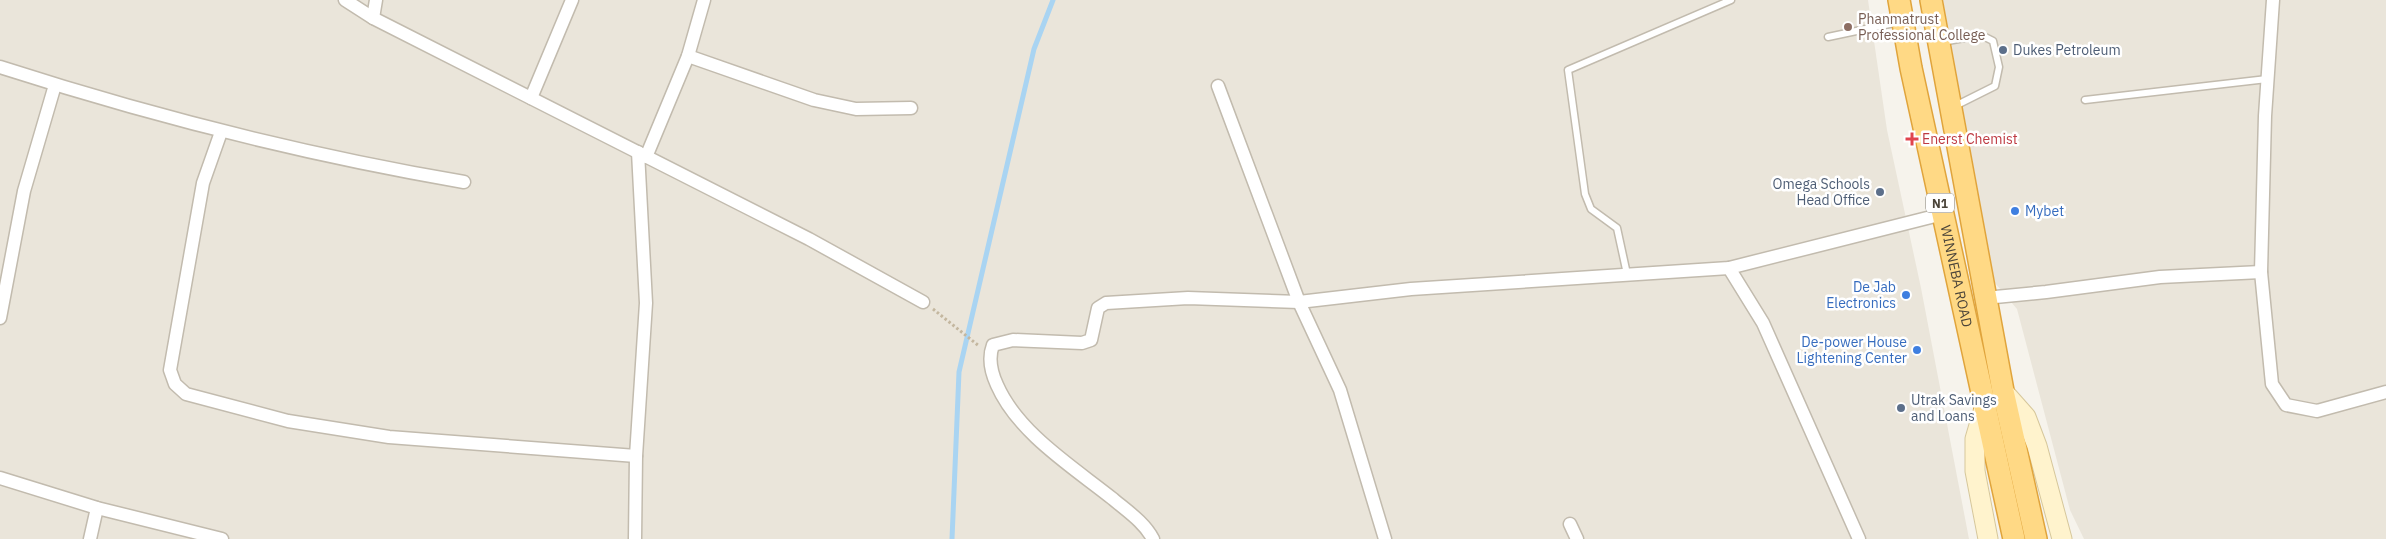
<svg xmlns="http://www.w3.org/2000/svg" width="2386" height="539" font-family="'IBM Plex Sans',sans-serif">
  <rect width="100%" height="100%" fill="#f6f3ec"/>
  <g fill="#eae5da">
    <path d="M0 0H1868L1887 130 1921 288 1969 539H0Z"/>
    <path d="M1943 0H2386V539H2084L2070 510 2017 309 1995 283Z"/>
  </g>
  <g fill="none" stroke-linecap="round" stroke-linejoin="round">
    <path stroke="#a9d4f2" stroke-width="5" d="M952 539 959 372 1034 49 1053 0"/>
    <g stroke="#c2bbae" stroke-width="9">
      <g id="service">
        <path d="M1828 37 1899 22"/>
        <path d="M1942 42 1981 35 1993 41 1999 67 1995 86 1955 106"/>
        <path d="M2085 100 2267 79"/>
        <path d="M1627 274 1617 228 1591 209 1585 194 1568 70 1731 0"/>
      </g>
    </g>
    <g stroke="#c2bbae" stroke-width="15">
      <g id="minor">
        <path d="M345 0 373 18 809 239 923 302"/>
        <path d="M2273 0 2265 116 2261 272 2272 384 2286 405 2317 411 2386 392"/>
        <path d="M373 18 376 0"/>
        <path d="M688 56 814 100 856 109 911 108"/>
        <path d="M0 67C152 116 306 155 464 182"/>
        <path d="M1218 86 1299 302 1340 390 1385 539"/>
        <path d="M531 98 572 0"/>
        <path d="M221 132 203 183 170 370 175 384 186 394 288 421 389 437 636 456"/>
        <path d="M646 157 688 56 704 0"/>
        <path d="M1729 268 1763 323 1859 539"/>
        <path d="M1985 298 2046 292 2160 277 2261 272"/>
        <path d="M0 318 24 191 55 85"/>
        <path d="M0 478 97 508 222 539"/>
        <path d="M1570 524 1577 539"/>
        <path d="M90 539 97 508"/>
        <path d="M635 539 636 456 646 303 638 152"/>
        <path d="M1153 539C1144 522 1127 511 1113 499 1073 467 1018 433 997 385 991 372 988 358 993 345L1013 340 1082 343 1091 340 1098 308 1106 303 1188 298 1299 302 1411 289 1729 268 1943 214"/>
      </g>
    </g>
    <g stroke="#d6c79b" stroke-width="21">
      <g id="secondary">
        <path d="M2003 391 2026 417 2037 446 2062 539"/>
        <path d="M1985 405 1975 439V471L1988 539"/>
      </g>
    </g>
    <g stroke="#e0a43c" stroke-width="24">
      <g id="trunk">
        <path id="s1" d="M1899 0 1911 68 2014 539"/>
        <path d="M1931 0 2003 391 2036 539"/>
      </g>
    </g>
    <path stroke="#c4b79f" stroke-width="3" stroke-dasharray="2.5 2.5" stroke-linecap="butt" d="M933 309 979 346"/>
    <use href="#service" stroke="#fff" stroke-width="6"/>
    <use href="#minor" stroke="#fff" stroke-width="12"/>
    <use href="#secondary" stroke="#fff3cd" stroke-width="19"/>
    <use href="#trunk" stroke="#ffd985" stroke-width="21"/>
  </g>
  <circle fill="#8d6e63" stroke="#fff" stroke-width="2" cx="1848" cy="27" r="5"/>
  <g fill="#5c6f8a" stroke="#fff" stroke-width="2">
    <circle cx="2003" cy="50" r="5"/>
    <circle cx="1880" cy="192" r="5"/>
    <circle cx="1901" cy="408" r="5"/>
  </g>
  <path fill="#e0444e" stroke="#fff" stroke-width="2" d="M1909.5 131.5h5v5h5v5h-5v5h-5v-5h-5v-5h5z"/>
  <g fill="#3f7fe0" stroke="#fff" stroke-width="2">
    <circle cx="2015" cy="211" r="5"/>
    <circle cx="1906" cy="295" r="5"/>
    <circle cx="1917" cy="350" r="5"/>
  </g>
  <g text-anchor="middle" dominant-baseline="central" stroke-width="5" stroke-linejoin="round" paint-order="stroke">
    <rect fill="#fff" stroke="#817c74" stroke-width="1" x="1926" y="193.5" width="28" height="19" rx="4"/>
    <g font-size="12" font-weight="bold" fill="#4b4439">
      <text x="1940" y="203">N1</text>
    </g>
    <g font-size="14" fill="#785e54" stroke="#fff" text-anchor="start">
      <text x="1858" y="19">Phanmatrust<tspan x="1858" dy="16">Professional College</tspan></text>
    </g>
    <g font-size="14" fill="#4e5e75" stroke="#fff" text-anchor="start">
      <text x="2013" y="50">Dukes Petroleum</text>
      <text x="1870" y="184" text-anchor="end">Omega Schools<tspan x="1870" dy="16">Head Office</tspan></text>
      <text x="1911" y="400">Utrak Savings<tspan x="1911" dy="16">and Loans</tspan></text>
    </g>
    <g font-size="14" fill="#be3a42" stroke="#fff" text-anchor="start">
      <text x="1922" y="139">Enerst Chemist</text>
    </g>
    <g font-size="14" fill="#366cbe" stroke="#fff" text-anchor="end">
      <text x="2025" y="211" text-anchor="start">Mybet</text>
      <text x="1896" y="287">De Jab<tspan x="1896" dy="16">Electronics</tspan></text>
      <text x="1907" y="342">De-power House<tspan x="1907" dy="16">Lightening Center</tspan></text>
    </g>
    <g font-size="14" fill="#4b4439" stroke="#fff">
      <text stroke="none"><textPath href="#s1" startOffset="282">WINNEBA ROAD</textPath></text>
    </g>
  </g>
</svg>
